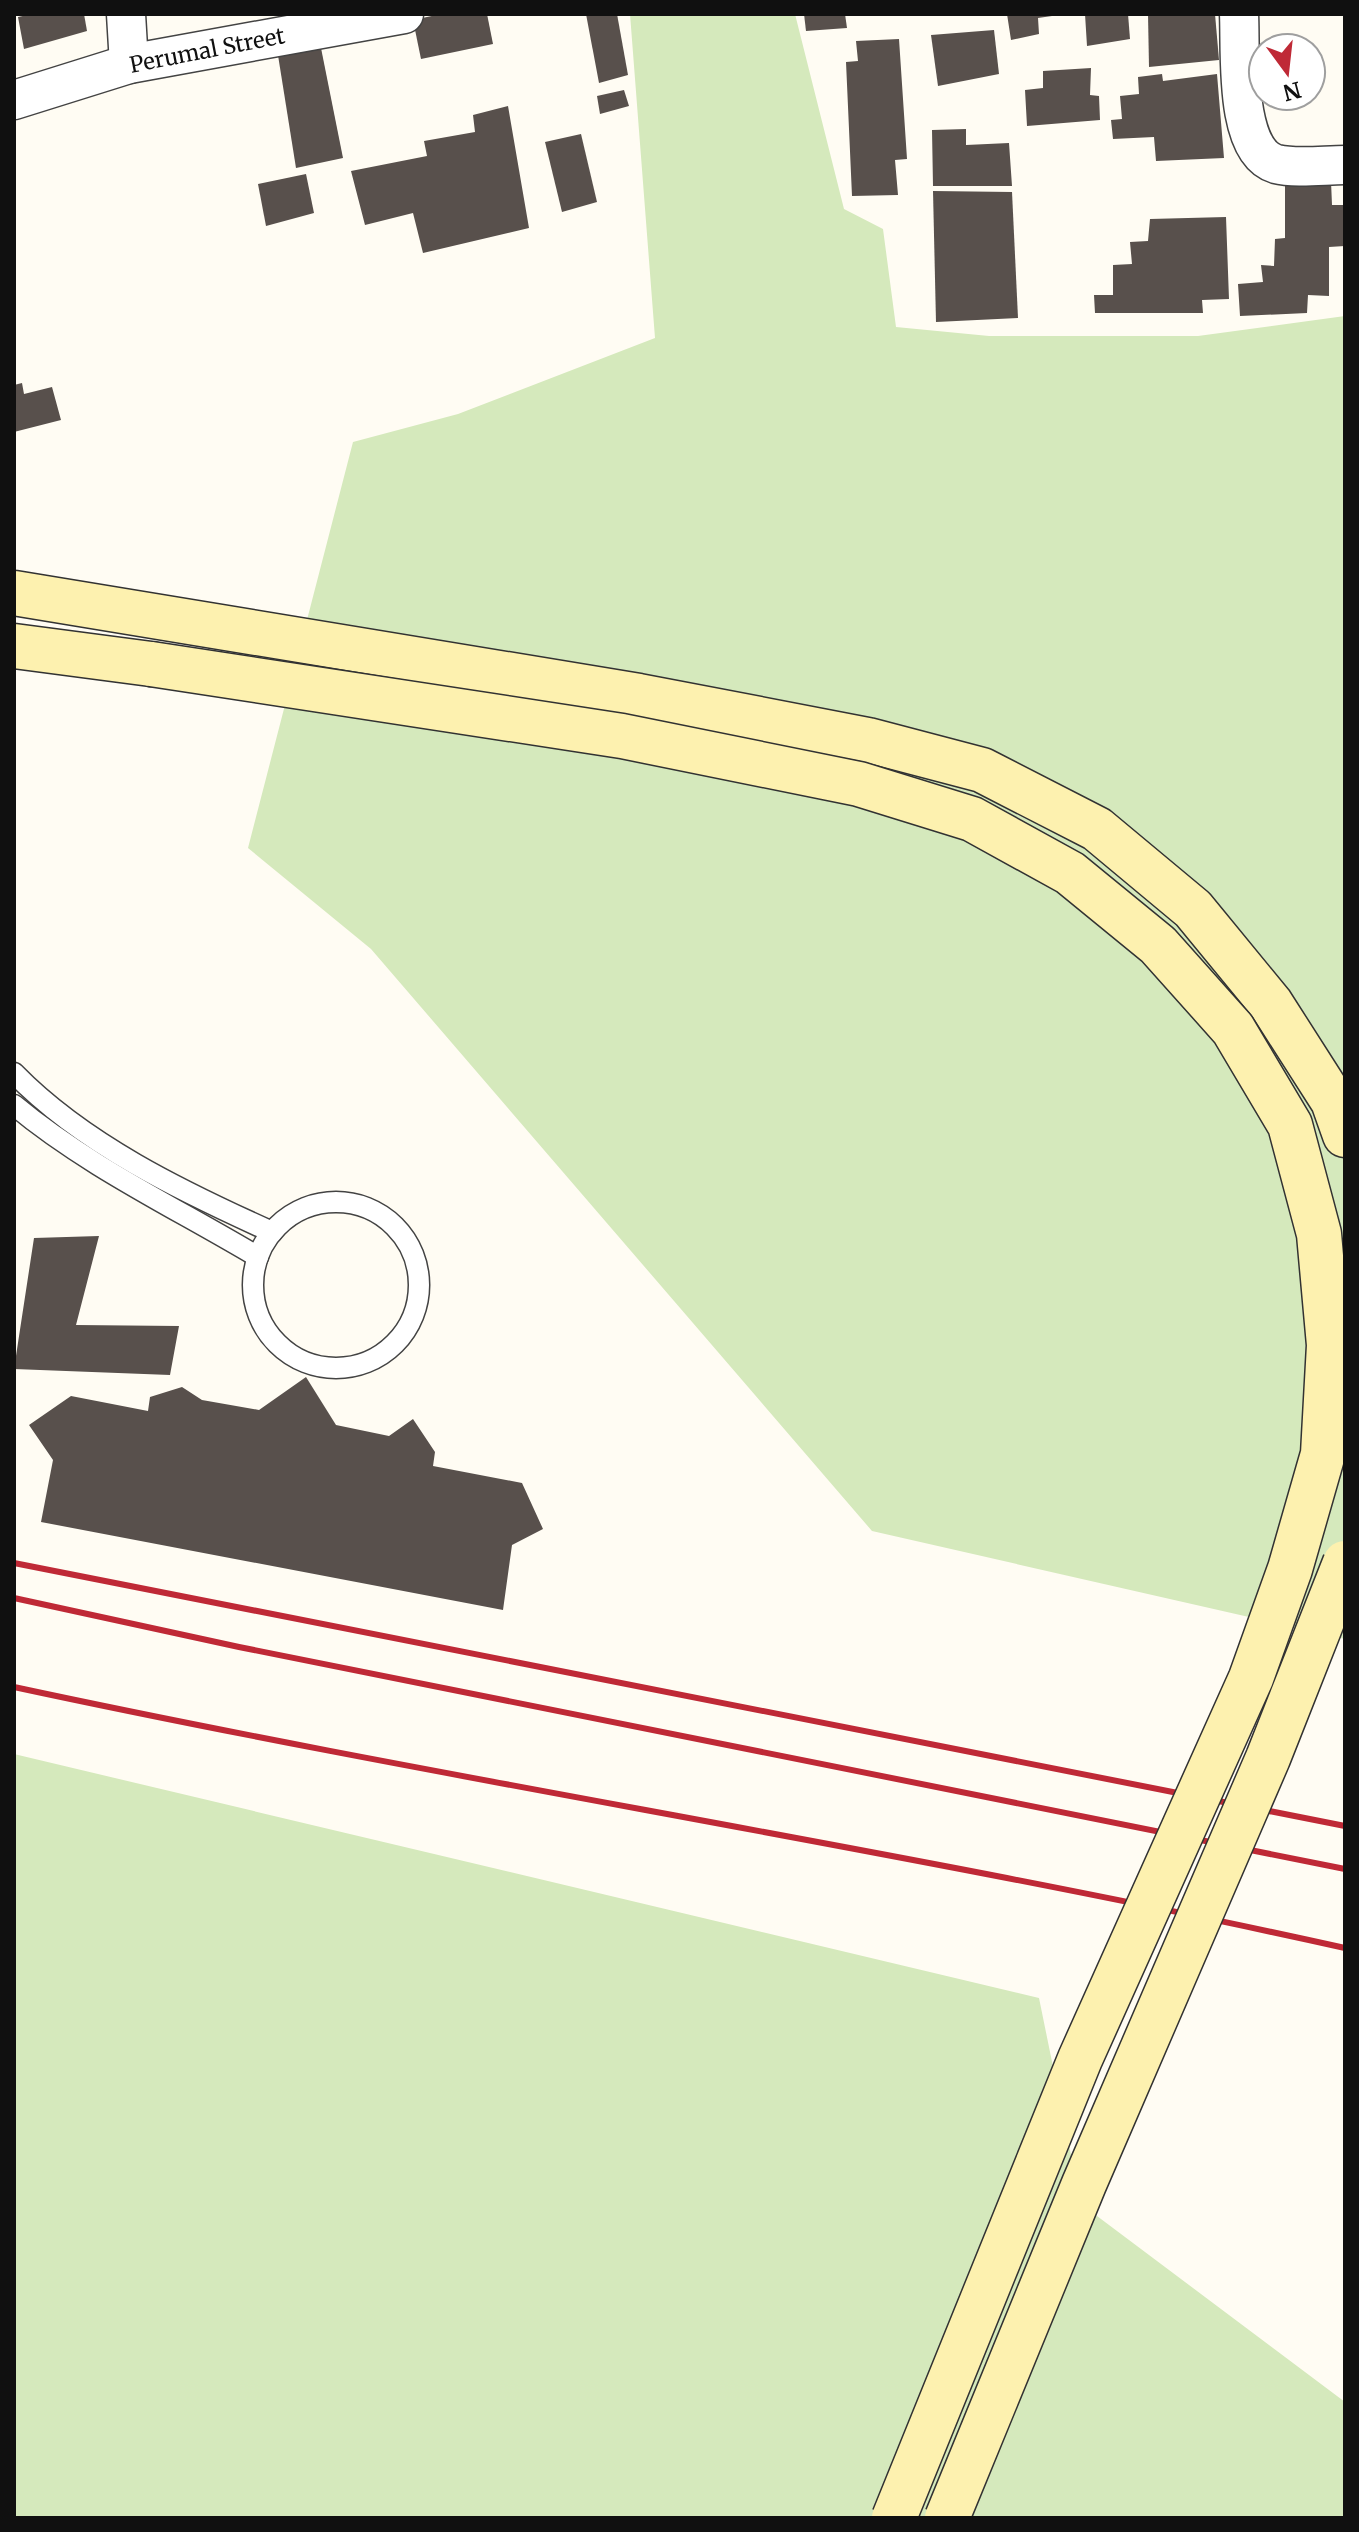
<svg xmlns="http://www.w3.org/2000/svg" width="1359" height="2532" font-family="Merriweather,serif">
  <rect width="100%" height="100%" fill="#fffcf3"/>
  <g fill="#d5e9bc">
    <path d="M630 14H795L844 209 883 229 896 327 989 336H1198L1345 316V1639L872 1531 371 949 248 848 353 442 458 414 655 338Z"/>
    <path d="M14 1754 1039 1998 1081 2204 1345 2402V2518H14Z"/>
  </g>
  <g fill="#58504c">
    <path d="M32 14H84L87 31 24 49 18 17Z"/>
    <path d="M441 14H487L493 44 421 59 413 20Z"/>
    <path d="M586 14H617L628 75 599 83Z"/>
    <path d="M804 14H845L847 28 806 31Z"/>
    <path d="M1007 14H1052V16L1038 18 1039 34 1011 40Z"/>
    <path d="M1085 14H1128L1130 39 1087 46Z"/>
    <path d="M1148 14H1215L1219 60 1149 67Z"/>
    <path d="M994 30 999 74 938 86 931 35Z"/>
    <path d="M899 39 907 159 895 160 898 195 852 196 846 62 858 61 856 41Z"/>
    <path d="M320 43 343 158 296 168 277 49Z"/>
    <path d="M1091 68 1090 95 1099 96 1100 120 1027 126 1025 90 1043 88V71Z"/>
    <path d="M1162 74 1163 81 1217 74 1224 158 1156 161 1154 137 1113 139 1111 120 1122 119 1120 96 1139 94 1138 77Z"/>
    <path d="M624 90 629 106 600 114 597 96Z"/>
    <path d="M508 106 529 228 423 253 413 213 365 225 351 171 427 156 424 141 475 132 473 115Z"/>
    <path d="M966 129V145L1009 143 1012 186H933L932 130Z"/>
    <path d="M581 134 597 202 562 212 545 142Z"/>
    <path d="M306 174 314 213 266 226 258 184Z"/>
    <path d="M1285 180 1331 181 1332 205H1345V246L1329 247V296L1308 295 1307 313 1240 316 1238 284 1263 282 1261 265 1274 266 1275 239 1285 238Z"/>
    <path d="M933 191 1012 192 1018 318 936 322Z"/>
    <path d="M1226 217 1229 299 1202 300 1203 313H1095L1094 295H1113V265L1132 264 1130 242 1148 241 1150 219Z"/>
    <path d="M22 383 24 394 52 387 61 420 14 432V385Z"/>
    <path d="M99 1236 76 1325 179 1326 170 1375 14 1369 34 1238Z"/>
    <path d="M306 1377 336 1425 389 1436 413 1419 435 1452 433 1466 522 1483 543 1529 512 1545 503 1610 41 1522 53 1460 29 1425 71 1396 148 1411 150 1397 182 1387 202 1400 259 1410Z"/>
  </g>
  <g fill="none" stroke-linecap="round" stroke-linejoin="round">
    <g stroke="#434343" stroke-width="23">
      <g id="service">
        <path d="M14 1073C83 1144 183 1192 272 1232"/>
        <path d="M14 1105C87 1166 176 1208 258 1257"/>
        <circle cx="336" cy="1285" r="83"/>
      </g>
    </g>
    <g stroke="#434343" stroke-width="41">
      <g id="minor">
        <path d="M126 14 129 64"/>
        <path d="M1239 14C1241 49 1233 151 1276 164 1296 169 1324 165 1345 165"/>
        <path d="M14 100 129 64 404 14"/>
      </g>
    </g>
    <g stroke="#323232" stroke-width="47">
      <g id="secondary">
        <path d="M14 593 639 696 868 740 982 770 1097 829 1193 909 1271 1004 1333 1101 1345 1135"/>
        <path d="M14 646 151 664"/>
      </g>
    </g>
    <use href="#service" stroke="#fff" stroke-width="20"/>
    <use href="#minor" stroke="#fff" stroke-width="38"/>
    <use href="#secondary" stroke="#fdf1af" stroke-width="44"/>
    <g stroke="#bf2936" stroke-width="6">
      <path d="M14 1563 1345 1826"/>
      <path d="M14 1598 239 1647 1345 1869"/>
      <path d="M14 1687C456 1782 904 1850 1345 1948"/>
    </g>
    <g stroke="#323232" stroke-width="47" stroke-linecap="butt">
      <g id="secondary-bridge">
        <path d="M151 664 622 736 859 784 972 819 1070 873 1158 945 1233 1029 1290 1125 1319 1234 1329 1345 1323 1454 1290 1569 1251 1678 1080 2059 894 2518"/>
        <path d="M947 2518 1084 2184 1268 1758 1345 1563"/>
      </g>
    </g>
    <use href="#secondary-bridge" stroke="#fdf1af" stroke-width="44"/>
  </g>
  <g text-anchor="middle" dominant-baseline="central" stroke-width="8" stroke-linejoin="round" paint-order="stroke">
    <g font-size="22" fill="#101010" stroke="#fff">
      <text transform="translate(207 50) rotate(-11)">Perumal Street</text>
    </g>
  </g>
  <rect width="1359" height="2532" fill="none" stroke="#101010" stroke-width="32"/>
  <g transform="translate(1287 72) rotate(165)"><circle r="38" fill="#ffffff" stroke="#9f9f9f" stroke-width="2"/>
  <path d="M0-6L14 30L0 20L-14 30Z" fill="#bf2936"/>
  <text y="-12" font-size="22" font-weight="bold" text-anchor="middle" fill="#101010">N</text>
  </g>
</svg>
